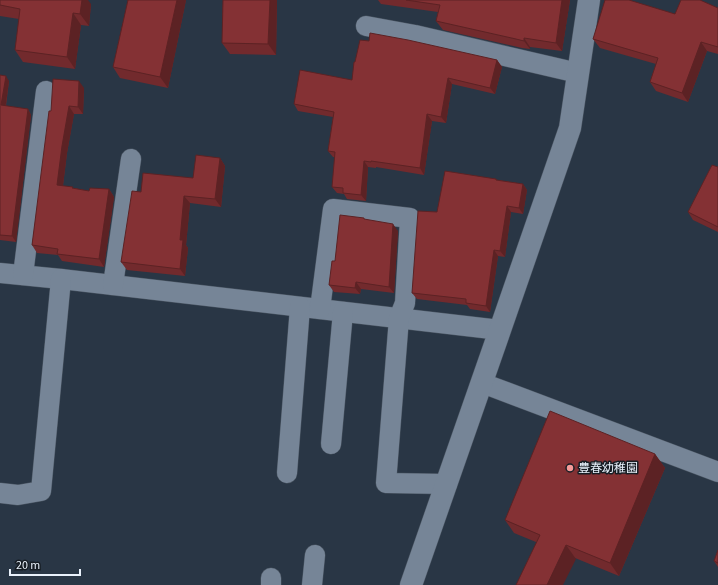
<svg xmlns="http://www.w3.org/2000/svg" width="718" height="585" font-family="'Source Sans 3','Noto Sans JP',sans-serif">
  <rect width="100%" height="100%" fill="#293645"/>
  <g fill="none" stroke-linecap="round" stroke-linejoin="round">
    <g stroke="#495461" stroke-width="21">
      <g id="minor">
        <path d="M366 26 415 35 578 73"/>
        <path d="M0 273 61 279 500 330"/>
        <path d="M23 275 46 91"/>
        <path d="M113 285 131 159"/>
        <path d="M320 309 333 209 410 218 405 303 399 318 386 483 447 484"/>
        <path d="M482 383 718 472"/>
        <path d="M331 444 343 312"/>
        <path d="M287 473 300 307"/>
        <path d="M0 493 18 495 41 491 61 279"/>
        <path d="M271 585V578"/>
        <path d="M312 585 315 555"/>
      </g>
    </g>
    <g stroke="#495461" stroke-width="23">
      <path id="tertiary" d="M411 585 500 330 570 128 589 0"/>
    </g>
    <use href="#minor" stroke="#768597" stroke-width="20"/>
    <use href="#tertiary" stroke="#768597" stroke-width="22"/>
  </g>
  <g fill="#722a2d">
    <path d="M0 0 91 4 89 26 81 25 75 69 23 62 15 50 19 19 0 16Z"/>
    <path d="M128 0H186L168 88 120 78 113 67Z"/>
    <path d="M223 0H277L276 55 230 54 222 43Z"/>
    <path d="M378 0H570L562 51 530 47V49L522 48 443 30 436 21 438 12 381 4Z"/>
    <path d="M718 8V54L707 51 688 102 656 91 650 82 656 64 600 48 593 39 675 14Z"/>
    <path d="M369 41 497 60 502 67 495 94 452 84 446 123 432 121 424 175 376 167V168L368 167 366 201 347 199 344 194 337 193 332 187 335 157H333L328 151 333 117 298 111 294 104 352 80 355 62Z"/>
    <path d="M0 75 9 81 6 106 28 109 31 115 16 242 0 240Z"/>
    <path d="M84 88 83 114H74L67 153 63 186 74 188 89 191 109 189 114 197 104 267 62 261 58 255 37 253 32 245 51 111Z"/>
    <path d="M220 158 225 166 221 207 190 203 186 245 188 248 185 276 127 270 121 262 141 192 193 178Z"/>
    <path d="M718 167V232L693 220 688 212Z"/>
    <path d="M496 179 497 180 523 184 527 190 523 214 511 212 505 257 498 256 490 312 470 309 467 305 417 299 412 293 437 212Z"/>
    <path d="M365 220 398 231 394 293 361 289 360 294 334 292 329 285 335 261Z"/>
    <path d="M655 454 665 468 619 576 514 533 505 520Z"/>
    <path d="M718 550V567L714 561Z"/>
  </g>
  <g fill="#5c2224">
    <path d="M82 0H88L91 4 89 26 80 14Z"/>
    <path d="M177 0H186L168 88 160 77Z"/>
    <path d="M270 0H277L276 55 268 44Z"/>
    <path d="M562 0H570L562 51 556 43Z"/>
    <path d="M73 13 81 25 75 69 67 57Z"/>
    <path d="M524 38 530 47V49L524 41Z"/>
    <path d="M701 42 707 51 688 102 682 93Z"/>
    <path d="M497 60 502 67 495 94 490 88Z"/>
    <path d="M6 76 9 81 5 110 1 105Z"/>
    <path d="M448 78 452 84 446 123 441 117Z"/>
    <path d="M79 81 84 88 83 114 78 107Z"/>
    <path d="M69 106 74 114 67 153 62 193 57 185 62 146Z"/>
    <path d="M28 109 31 115 16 242 12 236Z"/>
    <path d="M427 114 432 121 424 175 420 168Z"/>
    <path d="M220 158 225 166 221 207 215 199Z"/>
    <path d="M364 161 368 167 366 201 361 195Z"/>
    <path d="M523 184 527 190 523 214 519 208Z"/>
    <path d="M109 189 114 197 104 267 99 259Z"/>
    <path d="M184 196 190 203 186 245 188 248 185 276 180 269V240Z"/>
    <path d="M507 206 511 212 505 257 500 251Z"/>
    <path d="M393 224 398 231 394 293 389 287Z"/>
    <path d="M494 250 498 256 490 312 486 306Z"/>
    <path d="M356 282 361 289 360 294 355 288Z"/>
    <path d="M655 454 665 468 619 576 610 563Z"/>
    <path d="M566 545 576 559 563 585H547Z"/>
  </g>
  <g fill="#843134" stroke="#5c2224">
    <path d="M0 0H82L80 14 73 13 67 57 15 50 20 9 0 5Z"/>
    <path d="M128 0H177L160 77 113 67Z"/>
    <path d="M223 0H270L268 44 222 43Z"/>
    <path d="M406 0H562L556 43 524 38V41L516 39 436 21 440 5Z"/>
    <path d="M605 0H629L675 14 681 0H700L718 8V47L701 42 682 93 650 82 658 58 593 39Z"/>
    <path d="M370 33 408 40 497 60 490 88 448 78 441 117 427 114 420 168 371 161V162L364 161 361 195 343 193V188L332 187 335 152 328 151 334 112 294 104 300 70 352 80 354 62H355L360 40 369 41Z"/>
    <path d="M0 75 6 76 1 105 28 109 12 236 0 235Z"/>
    <path d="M53 79 79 81 78 107 69 106 62 146 57 185 73 187 72 188 89 191 90 188 109 189 99 259 57 254 58 249 32 245 49 111H51Z"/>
    <path d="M196 155 220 158 215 199 184 196 180 240H183L180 269 121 262 132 191 141 192 143 173 193 178Z"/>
    <path d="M712 165 718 167V227L688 212Z"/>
    <path d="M445 171 496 179V180L523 184 519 208 507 206 500 251 494 250 486 306 466 303V299L412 293 418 211 437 212Z"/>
    <path d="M340 215 364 218V219L393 224 389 287 356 282 355 288 329 285 332 261H335Z"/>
    <path d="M550 411 655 454 610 563 566 545 547 585H516L540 535 505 520Z"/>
    <path d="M718 550V563L714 561Z"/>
  </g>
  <circle fill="#f59b99" stroke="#171d24" stroke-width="1.5" cx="570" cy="468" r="4"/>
  <g text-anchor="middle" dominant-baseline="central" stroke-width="3" stroke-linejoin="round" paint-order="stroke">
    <g font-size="12" fill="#e9f1fb" stroke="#171d24" text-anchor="start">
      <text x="578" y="468">豊春幼稚園</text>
    </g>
  </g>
  <path d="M10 569v6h70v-6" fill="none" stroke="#e9f1fb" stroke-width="2"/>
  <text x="16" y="569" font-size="12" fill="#e9f1fb" stroke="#171d24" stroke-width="3" paint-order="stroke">20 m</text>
</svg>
